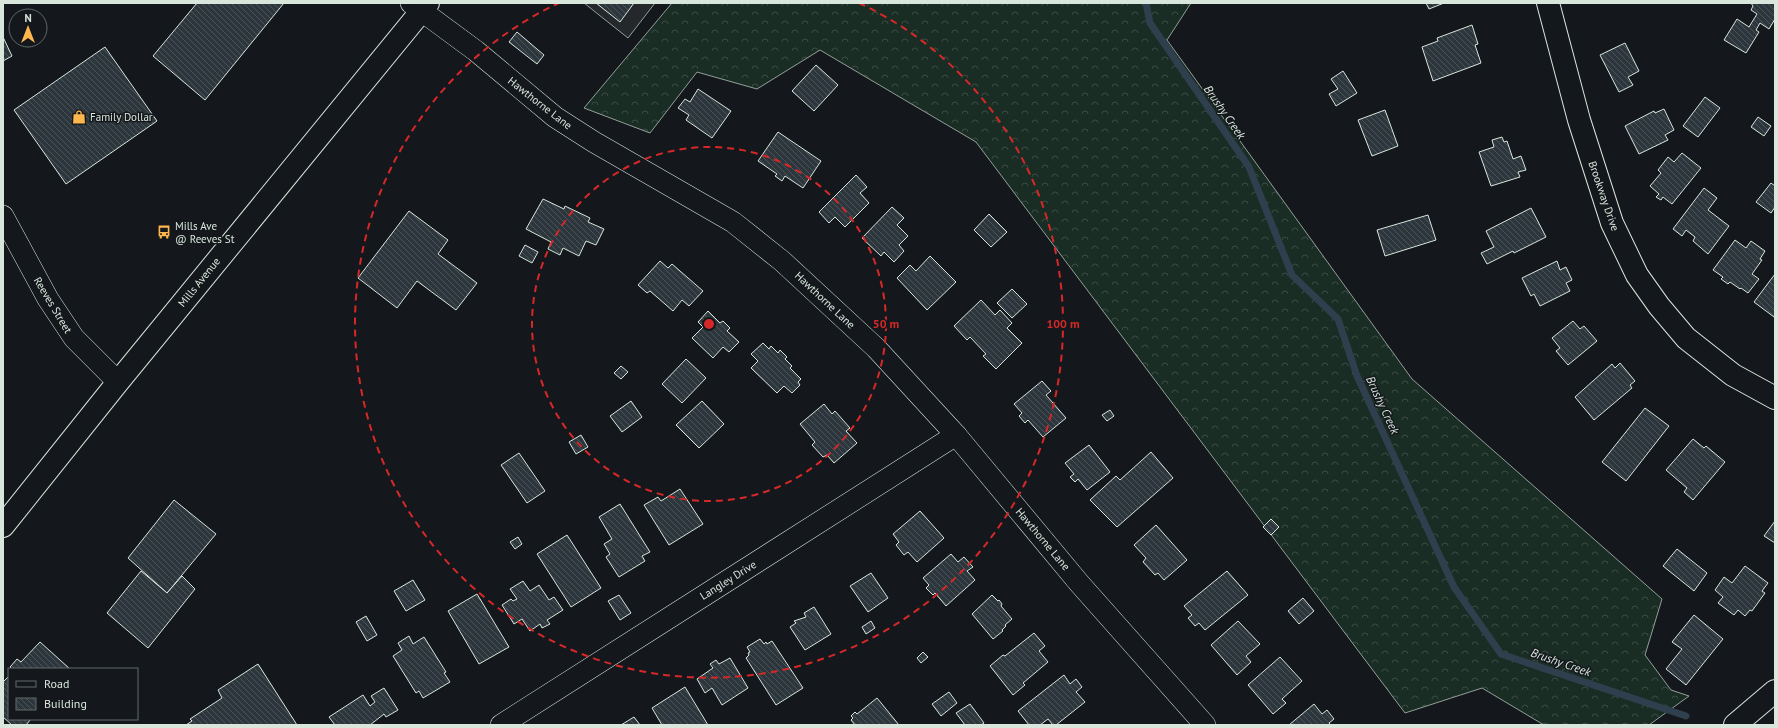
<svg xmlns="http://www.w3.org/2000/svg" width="1778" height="728" font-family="'PT Sans',sans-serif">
  <defs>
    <pattern id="forest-crowns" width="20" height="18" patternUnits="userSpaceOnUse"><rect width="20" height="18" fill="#1a2d24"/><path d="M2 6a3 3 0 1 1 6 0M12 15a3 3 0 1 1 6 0" fill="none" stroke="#3b4b43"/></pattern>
    <pattern id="building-back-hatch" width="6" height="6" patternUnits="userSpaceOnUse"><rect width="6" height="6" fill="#2c363c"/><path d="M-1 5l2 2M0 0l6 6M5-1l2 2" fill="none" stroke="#4a5358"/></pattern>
  </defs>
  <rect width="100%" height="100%" fill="#14181c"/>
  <path fill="url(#forest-crowns)" stroke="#939e99" d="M672 3H1191L1167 40 1412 379 1662 599 1645 655 1671 690 1689 696 1649 725H1544L1482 688 1405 713 976 142 820 50 757 89 697 72 650 133 584 108Z"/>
  <path fill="#24282b" stroke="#939e99" d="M584 3H655L628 38Z"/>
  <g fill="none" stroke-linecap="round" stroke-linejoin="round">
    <path stroke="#2f3f4d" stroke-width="7" d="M1146 3 1150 23 1249 167 1292 275 1338 319 1357 376 1454 587 1501 654 1686 716"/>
  </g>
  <g fill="url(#building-back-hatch)" stroke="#d8e6dc">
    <path d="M197 3H284L205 100 153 56Z"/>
    <path d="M596 3H634L620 22Z"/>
    <path d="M1426 3H1444L1429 9Z"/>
    <path d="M1751 3H1775V19L1769 29 1760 23 1756 30 1759 32 1746 53 1724 40 1737 19 1749 27 1757 14 1751 10 1753 6Z"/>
    <path d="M1472 25 1478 44 1475 45 1481 63 1433 81 1422 47 1438 41 1437 38Z"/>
    <path d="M517 32 544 55 537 64 509 42Z"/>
    <path d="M3 37 12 56 3 61Z"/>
    <path d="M1625 43 1639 71 1628 77 1633 85 1619 92 1600 55Z"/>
    <path d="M105 47 157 121 66 184 14 110Z"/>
    <path d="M816 65 838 85 814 111 792 91Z"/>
    <path d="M1343 71 1357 93 1336 106 1329 94 1338 89 1331 79Z"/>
    <path d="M698 89 731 111 712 138 686 120 689 115 678 108 685 99 690 102Z"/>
    <path d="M1705 97 1720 108 1698 137 1683 126Z"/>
    <path d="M1664 109 1674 130 1665 135 1668 140 1639 154 1625 126 1654 111 1655 113Z"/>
    <path d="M1385 110 1398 146 1372 156 1358 120Z"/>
    <path d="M1758 117 1771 126 1764 136 1751 127Z"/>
    <path d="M778 132 821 161 803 188 785 176 782 181 775 176 777 174 758 161Z"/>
    <path d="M1502 137 1504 142 1507 141 1513 159 1521 156 1526 170 1518 172 1520 177 1491 186 1479 152 1494 147 1492 140Z"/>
    <path d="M1682 153 1701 168 1672 204 1663 197 1661 200 1656 197 1659 194 1650 186 1661 173 1658 170 1668 157 1674 162Z"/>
    <path d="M856 175 867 187 860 193 869 203 845 227 835 217 829 223 819 212Z"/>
    <path d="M1771 183 1775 186V207L1771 213 1756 202Z"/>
    <path d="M1704 188 1717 198 1708 210 1729 226 1708 254 1693 241 1695 237 1686 230 1682 236 1673 229Z"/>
    <path d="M543 199 564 209 565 206 590 218 588 222 604 229 596 245 586 241 579 256 563 248 560 255 548 249 551 242 526 229Z"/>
    <path d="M892 207 904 218 897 225 908 236 899 245 904 251 894 262 884 252 881 256 862 238Z"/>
    <path d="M1531 208 1546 237 1514 253 1513 251 1487 264 1481 253 1494 247 1486 231Z"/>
    <path d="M409 211 448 240 438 254 477 283 456 310 417 281 397 308 358 278Z"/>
    <path d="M989 214 1007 232 991 247 974 230Z"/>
    <path d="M1428 215 1436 240 1385 256 1377 230Z"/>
    <path d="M1735 240 1746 248 1751 241 1765 251 1760 259 1762 260 1752 274 1759 279 1748 293 1741 288 1740 289 1730 282 1728 284 1721 279 1723 277 1713 270Z"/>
    <path d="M525 245 538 252 532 263 519 256Z"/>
    <path d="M930 256 956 282 927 310 897 278 910 265 916 271Z"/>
    <path d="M660 261 668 268 672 264 703 291 689 306 682 300 673 311 650 291 647 293 638 285Z"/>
    <path d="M1557 261 1560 270 1566 267 1572 280 1566 283 1570 291 1540 306 1534 294 1531 296 1522 278Z"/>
    <path d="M1775 274V316L1774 317 1754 302Z"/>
    <path d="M1012 289 1027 304 1012 318 997 303Z"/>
    <path d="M981 300 995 315 1000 310 1012 323 1007 328 1022 343 996 369 983 356 986 354 970 337 967 340 954 326Z"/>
    <path d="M708 311 720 323 723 321 730 328 727 331 739 342 729 352 723 347 713 358 692 338 703 327 698 322Z"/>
    <path d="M1573 321 1580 329 1584 326 1597 341 1568 365 1556 351 1560 348 1552 338Z"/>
    <path d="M763 343 769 349 771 346 778 353 780 350 787 357 785 359 792 366 790 368 801 379 798 382 800 385 792 393 784 386 777 393 751 368 758 361 751 354Z"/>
    <path d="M686 359 706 378 682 403 662 384Z"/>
    <path d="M1620 363 1635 381 1630 385 1632 388 1594 420 1575 397 1612 364 1615 368Z"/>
    <path d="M621 366 628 372 621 379 614 373Z"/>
    <path d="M1042 381 1051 391 1046 395 1066 418 1043 437 1028 420 1025 423 1019 416 1022 413 1014 404Z"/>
    <path d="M631 401 642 417 622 432 610 416Z"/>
    <path d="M702 401 724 424 699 448 676 425Z"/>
    <path d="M824 404 832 414 835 411 850 428 846 431 857 443 834 463 827 455 823 457 812 445 815 442 800 424Z"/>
    <path d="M1645 408 1669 426 1626 481 1602 462Z"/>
    <path d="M1110 410 1114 416 1107 421 1102 415Z"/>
    <path d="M581 435 588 447 576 454 569 442Z"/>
    <path d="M1693 439 1704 448 1706 446 1725 462 1693 500 1684 492 1687 488 1666 470Z"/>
    <path d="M1089 445 1110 472 1087 490 1078 479 1075 482 1070 477 1074 474 1065 463Z"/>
    <path d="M1151 452 1173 478 1117 527 1090 500 1116 476 1120 480Z"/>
    <path d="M519 453 545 491 527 503 501 465Z"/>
    <path d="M680 489 703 524 669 545 644 505 658 497 661 501Z"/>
    <path d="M174 500 216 534 167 593 128 558Z"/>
    <path d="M620 504 650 552 642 556 645 561 619 577 606 557 610 554 604 544 612 539 599 517Z"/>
    <path d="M920 511 944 538 917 562 908 552 904 555 896 545 899 542 893 534Z"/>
    <path d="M1271 519 1279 527 1271 535 1263 527Z"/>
    <path d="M1775 521V543L1764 536Z"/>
    <path d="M1156 525 1187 560 1164 580 1158 573 1155 575 1143 562 1146 558 1134 545Z"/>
    <path d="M567 535 601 588 571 607 537 554Z"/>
    <path d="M518 537 522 544 515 549 510 542Z"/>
    <path d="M1677 549 1707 573 1694 591 1663 566Z"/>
    <path d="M951 554 958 562 964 557 973 567 967 571 975 580 946 606 935 593 933 595 926 588 929 585 923 578Z"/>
    <path d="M1745 566 1768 583 1762 591 1765 593 1752 611 1750 610 1745 616 1738 610 1734 615 1718 603 1723 597 1715 590 1724 577 1732 583Z"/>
    <path d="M141 571 167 593 182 576 195 589 148 648 107 613Z"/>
    <path d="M1227 571 1248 595 1205 630 1199 623 1195 626 1188 618 1192 615 1184 606Z"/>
    <path d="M871 573 888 598 868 612 850 586Z"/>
    <path d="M413 580 425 600 406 611 394 591Z"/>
    <path d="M523 581 530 591 539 585 549 600 554 597 563 610 547 620 550 624 542 628 540 624 530 631 522 619 514 624 502 605 511 599 513 601 517 599 510 589Z"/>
    <path d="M477 594 509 647 479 664 448 611Z"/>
    <path d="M619 595 631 613 620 620 608 601Z"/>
    <path d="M992 595 998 601 999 600 1002 604 1001 606 1012 619 1005 625 1006 626 1002 630 1003 631 993 639 972 614Z"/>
    <path d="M1303 598 1314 611 1299 624 1288 611Z"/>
    <path d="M814 607 831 634 805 650 790 627 796 623 794 621 806 617 804 613Z"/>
    <path d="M1694 615 1723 639 1686 685 1666 669 1682 649 1672 642Z"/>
    <path d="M366 616 377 635 367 641 356 622Z"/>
    <path d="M871 621 875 628 866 634 862 627Z"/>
    <path d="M1238 621 1260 644 1246 656 1251 662 1237 675 1211 645Z"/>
    <path d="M1034 633 1045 646 1039 651 1048 662 1023 683 1025 685 1013 695 990 666 1003 655 1005 656Z"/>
    <path d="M409 636 413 644 424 637 446 672 444 673 450 682 423 698 419 691 416 693 393 656 402 650 398 643Z"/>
    <path d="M760 639 764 644 766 642 767 644 772 641 803 688 776 705 746 658 749 655 748 653 750 652 747 647Z"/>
    <path d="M40 642 70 669H12L10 667 17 659 21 662Z"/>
    <path d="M923 652 928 657 921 663 917 658Z"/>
    <path d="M1280 657 1302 681 1282 699 1286 703 1273 714 1248 685Z"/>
    <path d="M730 658 748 688 722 705 712 688 705 693 697 679 713 668 710 664 716 660 719 664Z"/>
    <path d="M258 664 297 725H186L192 721 190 719 222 698 218 690Z"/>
    <path d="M1064 675 1070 684 1076 679 1082 687 1076 692 1085 702 1056 725H1053L1048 719 1040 725H1029L1018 711Z"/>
    <path d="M9 676V719H31L26 725H12L3 717V682Z"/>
    <path d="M685 687 708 725H662L652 708Z"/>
    <path d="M384 688 398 710 386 717 384 714 370 725H335L329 717 363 695 370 706 375 702 371 696Z"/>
    <path d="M949 692 957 703 941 716 932 704Z"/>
    <path d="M877 698 899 725H855L851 720 853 718 851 716 855 712 857 714Z"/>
    <path d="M970 704 984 723 981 725H965L956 713Z"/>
    <path d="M1314 704 1322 714 1327 710 1334 719 1329 723 1331 725H1289Z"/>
    <path d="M634 717 640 725H621Z"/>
  </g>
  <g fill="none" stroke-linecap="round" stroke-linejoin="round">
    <g stroke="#d8e6dc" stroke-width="22">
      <g id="street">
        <path d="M411 3 476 51 555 117 594 142 733 222 782 261 876 348 956 435 1079 583 1205 725"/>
        <path d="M3 216 48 299 74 338 118 382"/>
        <path d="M501 725 956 435"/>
      </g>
    </g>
    <g stroke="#d8e6dc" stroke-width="24">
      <g id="secondary">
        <path d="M1548 3 1579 120 1612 223 1637 275 1659 306 1686 338 1733 375 1775 398"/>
        <path d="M1735 725 1775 691"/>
      </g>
    </g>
    <g stroke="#d8e6dc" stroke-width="24">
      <path id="primary" d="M3 526 118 382 428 3"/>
    </g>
    <use href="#street" stroke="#14181c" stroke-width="21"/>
    <use href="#secondary" stroke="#14181c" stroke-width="22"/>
    <use href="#primary" stroke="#14181c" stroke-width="22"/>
  </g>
  <g fill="none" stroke="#d62828" stroke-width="2" stroke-dasharray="7 5">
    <circle cx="709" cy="324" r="177"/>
    <path d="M859 3A354 354 0 1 1 559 3"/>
  </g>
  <defs>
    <g id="shop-bare" transform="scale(1.08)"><path d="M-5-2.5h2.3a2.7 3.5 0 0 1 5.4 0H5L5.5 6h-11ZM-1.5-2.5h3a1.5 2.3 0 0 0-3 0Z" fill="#ffb74d" stroke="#14181c" stroke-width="2.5" paint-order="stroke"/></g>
    <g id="bus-bare" transform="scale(1.08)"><path d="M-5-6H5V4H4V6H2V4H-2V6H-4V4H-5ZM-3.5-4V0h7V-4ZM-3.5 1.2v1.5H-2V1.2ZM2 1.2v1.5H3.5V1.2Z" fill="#ffb74d" stroke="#14181c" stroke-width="2.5" paint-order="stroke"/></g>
  </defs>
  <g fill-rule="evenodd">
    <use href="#shop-bare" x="79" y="117"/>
    <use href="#bus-bare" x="164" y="232"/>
  </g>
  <g text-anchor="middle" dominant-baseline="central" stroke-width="3" stroke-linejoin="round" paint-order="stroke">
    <g font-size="11" fill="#d8e6dc" stroke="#14181c">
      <text transform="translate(540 103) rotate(38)">Hawthorne Lane</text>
      <text transform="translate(1604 196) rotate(71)">Brookway Drive</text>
      <text transform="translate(199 282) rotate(-51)">Mills Avenue</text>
      <text transform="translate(825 300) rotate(43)">Hawthorne Lane</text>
      <text transform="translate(53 305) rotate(59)">Reeves Street</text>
      <text transform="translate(1043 539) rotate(50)">Hawthorne Lane</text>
      <text transform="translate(728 580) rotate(-32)">Langley Drive</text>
    </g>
    <g font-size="11" fill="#d8e6dc" stroke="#14181c" text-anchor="start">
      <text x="90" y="117">Family Dollar</text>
      <text x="175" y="226">Mills Ave<tspan x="175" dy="13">@ Reeves St</tspan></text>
    </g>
    <g font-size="12" font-style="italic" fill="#d8e6dc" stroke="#14181c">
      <text transform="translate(1225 112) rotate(55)">Brushy Creek</text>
      <text transform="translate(1383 405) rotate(65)">Brushy Creek</text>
      <text transform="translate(1561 662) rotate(19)">Brushy Creek</text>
    </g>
  </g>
  <circle cx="709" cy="324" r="6" fill="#d62828" stroke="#14181c" stroke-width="2"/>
  <g font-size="12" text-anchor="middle" font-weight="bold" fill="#d62828" stroke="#14181c" stroke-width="3" stroke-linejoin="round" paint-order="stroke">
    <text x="886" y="328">50 m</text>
    <text x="1063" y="328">100 m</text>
  </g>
  <rect width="1778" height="728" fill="none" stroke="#d8e6dc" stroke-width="8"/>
  <rect x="8" y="668" width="130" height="52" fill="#14181c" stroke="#626a69"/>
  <rect x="16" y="681" width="20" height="6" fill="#14181c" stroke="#626a69"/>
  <text x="44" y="688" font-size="12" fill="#d8e6dc">Road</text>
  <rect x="16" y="698" width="20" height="12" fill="url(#building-back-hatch)" stroke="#626a69"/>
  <text x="44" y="708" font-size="12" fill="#d8e6dc">Building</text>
  <g transform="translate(28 28)"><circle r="19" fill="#14181c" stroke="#626a69"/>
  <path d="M0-3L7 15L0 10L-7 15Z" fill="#ffb74d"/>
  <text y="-6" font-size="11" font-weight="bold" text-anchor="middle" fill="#d8e6dc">N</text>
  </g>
</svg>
